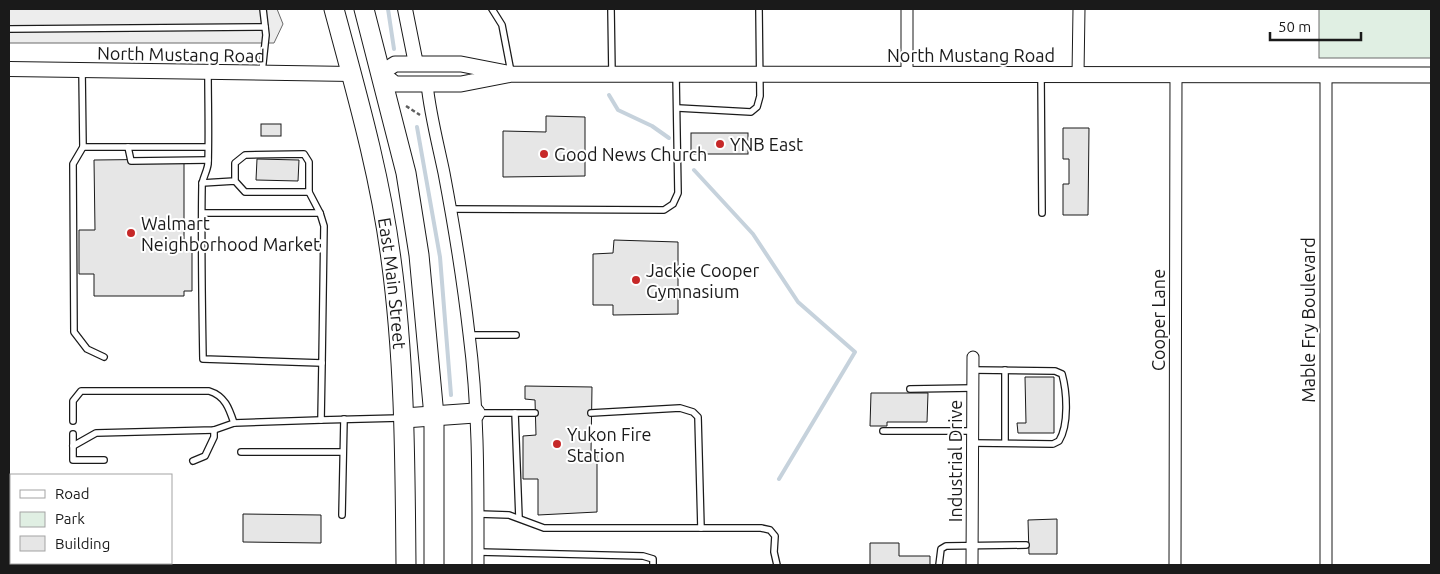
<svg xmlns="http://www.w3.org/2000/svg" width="1440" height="574" font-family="Ubuntu,sans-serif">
  <rect width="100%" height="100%" fill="#fff"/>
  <rect fill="#e0efe3" stroke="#6a6a6a" x="1319" y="9" width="112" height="49"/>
  <path fill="#ededed" stroke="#6a6a6a" d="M9 9H277L283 24 274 43H9Z"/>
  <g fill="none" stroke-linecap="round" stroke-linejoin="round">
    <g stroke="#c6d2dc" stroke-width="4">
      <path d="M388 9 394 49"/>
      <path d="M609 95 618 110 652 126 669 138"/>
      <path d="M417 127 440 257 451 395"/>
      <path d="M694 170 753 234 798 302 855 352 779 479"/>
    </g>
  </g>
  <g fill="#e6e6e6" stroke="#1a1a1a">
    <path d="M546 116 585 117V176L503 177V131L546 132Z"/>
    <rect x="261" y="124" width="20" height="12"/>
    <path d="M1063 128H1089L1088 215H1063V184H1069V159H1063Z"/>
    <rect x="691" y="133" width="57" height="21"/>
    <path d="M184 159V243H192V291H184V296H94V274H79V230H95L94 160Z"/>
    <path d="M257 159 299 160 298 181 256 180Z"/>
    <path d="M614 240 678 242V314L613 315V305H593V254L613 253Z"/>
    <path d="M1025 377H1054V433H1018L1017 423H1026Z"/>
    <path d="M525 386 592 387 591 452 597 453V512L538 515V479H523V436L536 435 535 400 525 399Z"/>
    <path d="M871 393H928L927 422H887V426H870Z"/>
    <path d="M243 514 321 515V543L243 542Z"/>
    <path d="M1057 519V554H1029L1028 520Z"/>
    <path d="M870 543H899V556H930V565H870Z"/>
  </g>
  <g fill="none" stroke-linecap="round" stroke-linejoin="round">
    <g stroke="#1a1a1a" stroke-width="8">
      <g id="service">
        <path d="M492 9 502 25 511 72"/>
        <path d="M611 9 612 74"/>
        <path d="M9 29 265 27"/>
        <path d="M82 70 83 147H208"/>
        <path d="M262 72 266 35 263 9"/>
        <path d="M1041 76 1042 213"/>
        <path d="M678 108 751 112 757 107 760 96 759 9"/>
        <path d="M83 147 73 164 74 332 87 349 104 357"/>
        <path d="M128 147 131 161 208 160"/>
        <path d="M202 183 235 181 245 192H309V162L304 154 245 155 235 163V181"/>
        <path d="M309 192 320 213"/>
        <path d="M450 209 664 210 673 204 678 193 676 75"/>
        <path d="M202 213H320L324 226 322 363 203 359C202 301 201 244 202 186 202 179 207 172 208 164 209 134 208 103 208 72"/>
        <path d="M469 335H516"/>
        <path d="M322 363 321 420 400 418"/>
        <path d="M910 389 973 388"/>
        <path d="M477 413H515L519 518"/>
        <path d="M515 413H535"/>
        <path d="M591 413 680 408 693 412 698 417 701 528"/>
        <path d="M73 421V401L81 391H209C225 396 229 408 234 423"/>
        <path d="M883 431H973"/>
        <path d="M73 434V460H104"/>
        <path d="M973 443 1053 444 1059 441C1069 425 1067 392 1062 374L1055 371 973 370"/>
        <path d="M1005 443V370"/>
        <path d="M73 446 96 433 214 430 234 423 321 420"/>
        <path d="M241 452H342"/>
        <path d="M193 461 205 456 214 437V430"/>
        <path d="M479 514 509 515 544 528H761L770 530 775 536 774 552 777 565"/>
        <path d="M342 515 344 419"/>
        <path d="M478 552 643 556 653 559V565"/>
        <path d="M939 565 941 549 946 546 1026 545"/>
      </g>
    </g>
    <g stroke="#1a1a1a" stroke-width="13">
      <g id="minor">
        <path d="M907 9V74"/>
        <path d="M1078 74 1079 9"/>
        <path d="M1326 75V565"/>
        <path d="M427 84C430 114 438 144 444 173 454 226 463 281 469 334 479 411 478 488 478 565"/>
        <path d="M972 565 973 357"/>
        <path d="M1175 565 1176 74"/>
      </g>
    </g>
    <g stroke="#1a1a1a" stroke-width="16">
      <g id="tertiary">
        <path d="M405 9 416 64"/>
        <path d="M9 69 352 74"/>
      </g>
    </g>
    <g stroke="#1a1a1a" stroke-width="17">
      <path id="secondary" d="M512 74 461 84H395L381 73 395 64H461L512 74 1431 75"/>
    </g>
    <g stroke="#1a1a1a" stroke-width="21">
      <g id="trunk">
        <path id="s1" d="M334 9C356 91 380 174 391 259 405 361 405 463 406 565"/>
        <path d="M364 9 406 173 419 255 434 416V565"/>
        <path d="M404 418 475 413"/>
      </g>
    </g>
    <path stroke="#5f5f5f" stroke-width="2.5" stroke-dasharray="4 2.5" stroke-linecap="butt" d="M406 106 420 115"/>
    <use href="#service" stroke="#fff" stroke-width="5.5"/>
    <use href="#minor" stroke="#fff" stroke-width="11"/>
    <use href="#tertiary" stroke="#fff" stroke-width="14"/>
    <use href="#secondary" stroke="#fff" stroke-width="15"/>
    <use href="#trunk" stroke="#fff" stroke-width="19"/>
  </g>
  <g fill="#c62828" stroke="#fff" stroke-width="2">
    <circle cx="720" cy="144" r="5"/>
    <circle cx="544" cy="154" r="5"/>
    <circle cx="131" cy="233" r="5"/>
    <circle cx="636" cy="280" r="5"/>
    <circle cx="557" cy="444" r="5"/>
  </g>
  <g text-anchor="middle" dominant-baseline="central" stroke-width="4" stroke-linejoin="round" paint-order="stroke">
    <g font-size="18" fill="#1a1a1a" stroke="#fff">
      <text transform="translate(181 54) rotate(1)">North Mustang Road</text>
      <text x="971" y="55">North Mustang Road</text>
      <text stroke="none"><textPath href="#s1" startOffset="281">East Main Street</textPath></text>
      <text transform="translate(1158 320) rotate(-90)">Cooper Lane</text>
      <text transform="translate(1308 320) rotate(-90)">Mable Fry Boulevard</text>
      <text transform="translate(955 461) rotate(-90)">Industrial Drive</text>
    </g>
    <g font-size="18" fill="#1a1a1a" stroke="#fff" text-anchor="start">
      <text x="730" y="144">YNB East</text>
      <text x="554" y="154">Good News Church</text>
      <text x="141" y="223">Walmart<tspan x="141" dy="21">Neighborhood Market</tspan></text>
      <text x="646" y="270">Jackie Cooper<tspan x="646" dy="21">Gymnasium</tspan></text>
      <text x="567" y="434">Yukon Fire<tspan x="567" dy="21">Station</tspan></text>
    </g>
  </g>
  <rect width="1440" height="574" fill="none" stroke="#1a1a1a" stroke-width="20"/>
  <rect x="10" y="474" width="162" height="90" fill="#ffffff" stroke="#a3a3a3"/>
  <rect x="20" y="490" width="25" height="8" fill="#ffffff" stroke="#a3a3a3"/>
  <text x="55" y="499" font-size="15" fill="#1a1a1a">Road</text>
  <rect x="20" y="512" width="25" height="15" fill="#e0efe3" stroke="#a3a3a3"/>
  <text x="55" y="524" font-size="15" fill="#1a1a1a">Park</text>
  <rect x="20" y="536" width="25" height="15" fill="#e6e6e6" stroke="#a3a3a3"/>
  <text x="55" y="549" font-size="15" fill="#1a1a1a">Building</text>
  <path d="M1270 32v8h91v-8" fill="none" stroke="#1a1a1a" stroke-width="2.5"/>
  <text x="1278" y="32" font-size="15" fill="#1a1a1a" stroke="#ffffff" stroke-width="4" paint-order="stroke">50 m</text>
</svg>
